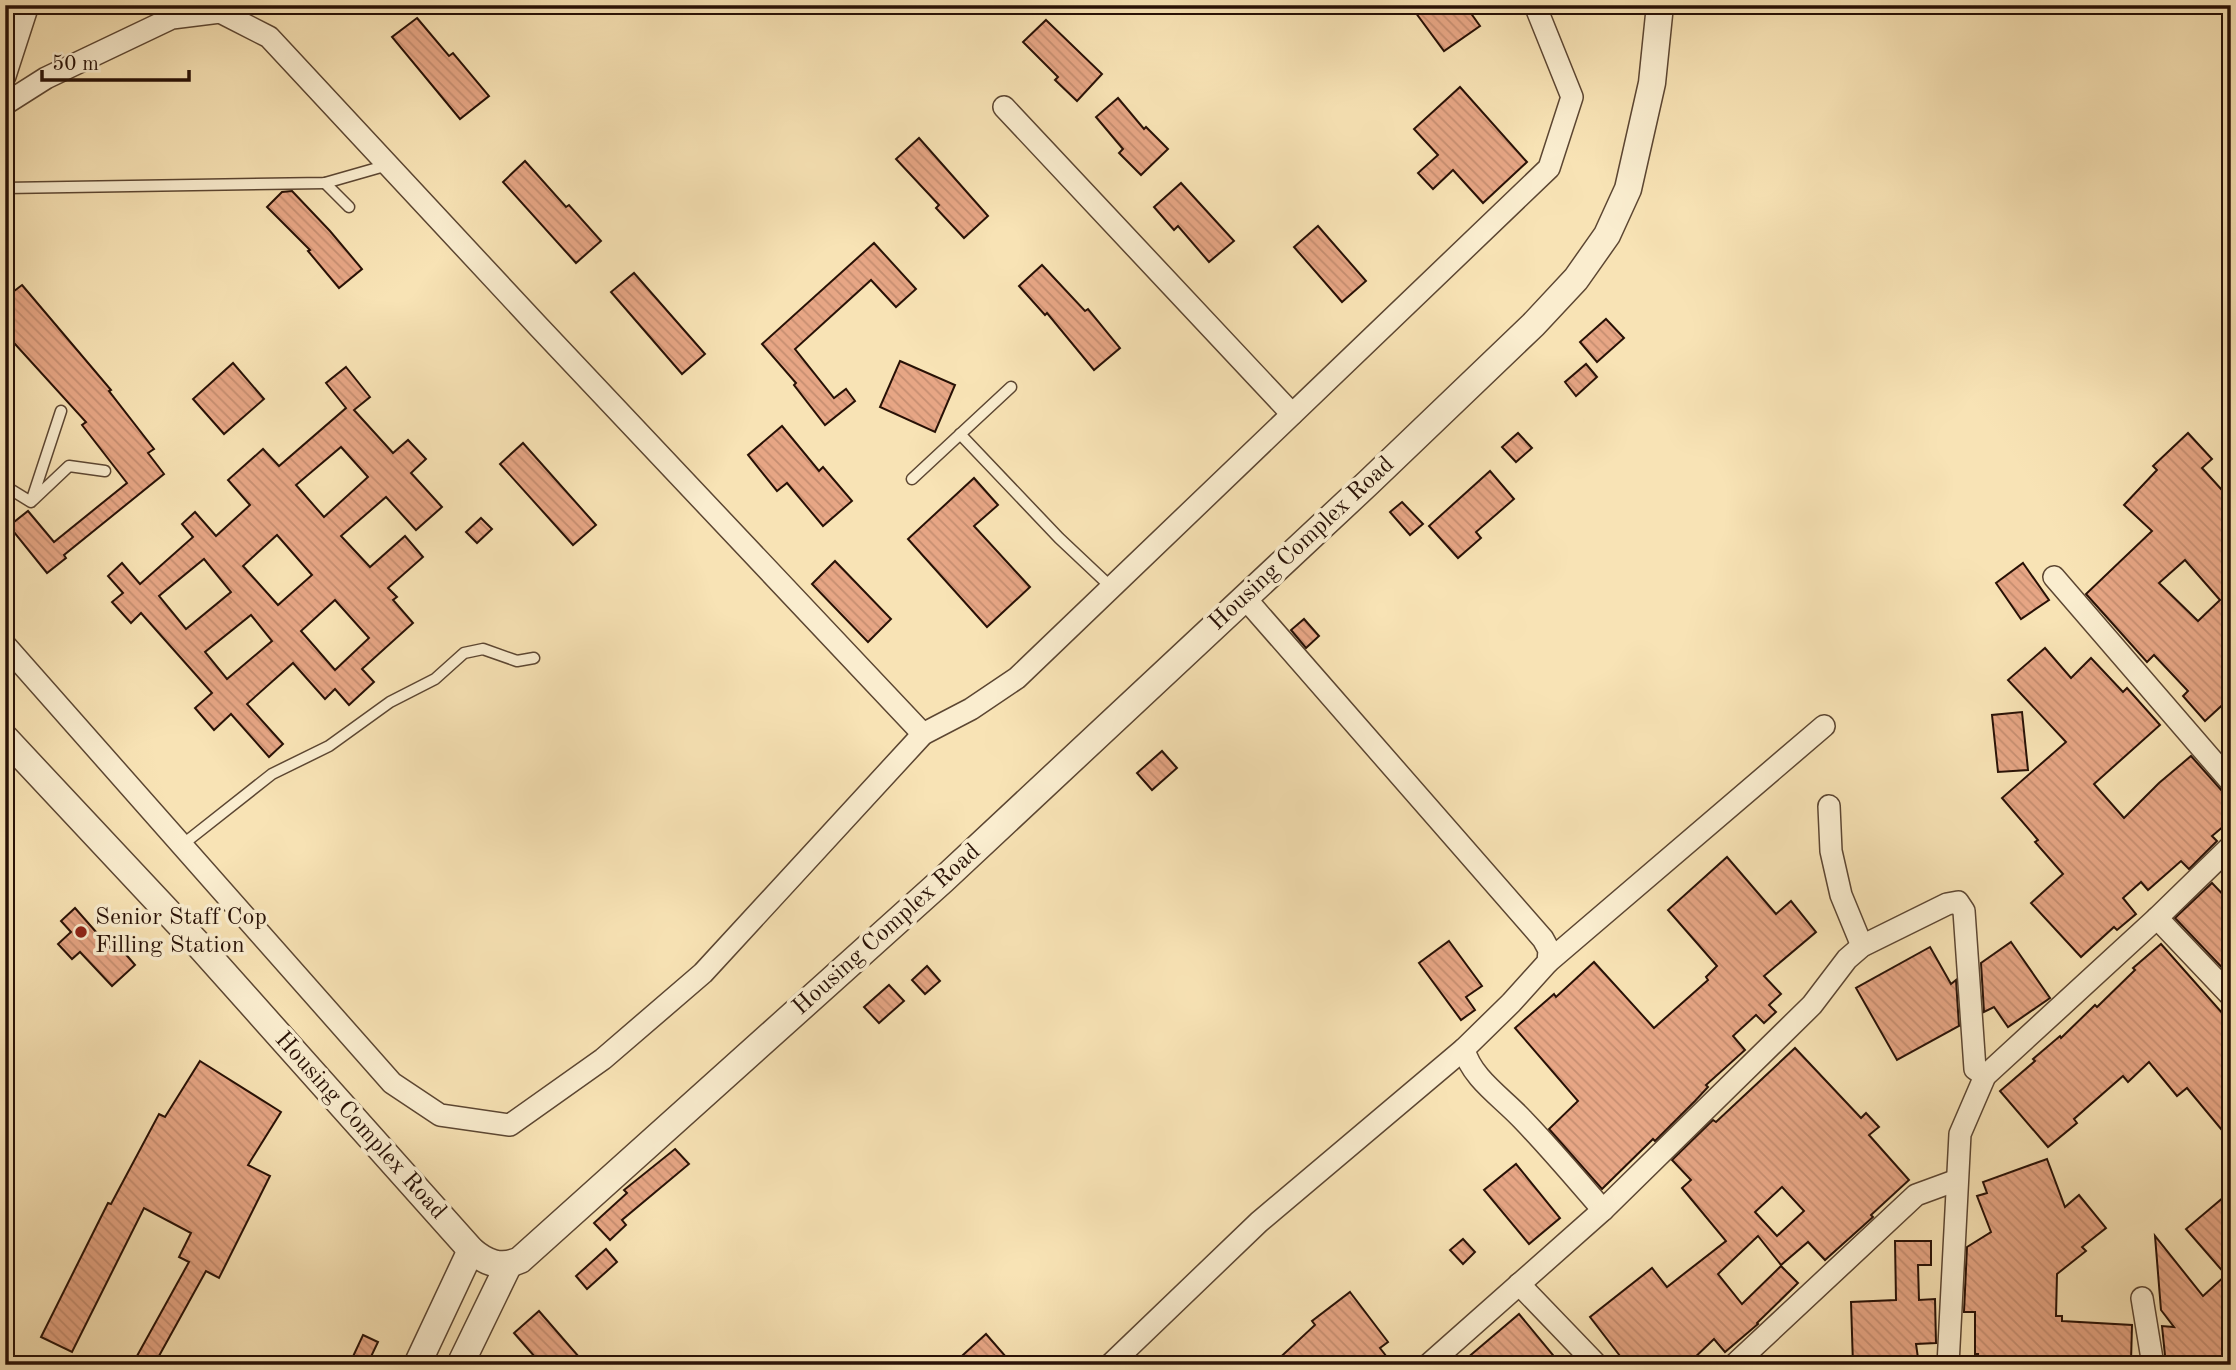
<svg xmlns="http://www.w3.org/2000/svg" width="2236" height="1370" font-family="'Old Standard TT',serif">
  <defs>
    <pattern id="building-back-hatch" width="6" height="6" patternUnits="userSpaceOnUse" patternTransform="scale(1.75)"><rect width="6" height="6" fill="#e7a685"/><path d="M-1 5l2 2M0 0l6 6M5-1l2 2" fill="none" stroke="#c68e71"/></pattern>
  </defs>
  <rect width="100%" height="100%" fill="#f8e3b5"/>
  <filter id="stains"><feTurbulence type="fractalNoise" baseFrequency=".00286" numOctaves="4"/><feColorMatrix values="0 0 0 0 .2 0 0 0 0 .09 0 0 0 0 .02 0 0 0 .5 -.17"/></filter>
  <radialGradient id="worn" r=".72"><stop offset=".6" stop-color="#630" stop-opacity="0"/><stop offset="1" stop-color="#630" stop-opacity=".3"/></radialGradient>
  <g fill="url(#building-back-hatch)" stroke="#281106" stroke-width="2" fill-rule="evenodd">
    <path d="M1410 5H1465L1480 26 1444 51Z"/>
    <path d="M417 18 449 56 453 53 489 96 460 119 392 37Z"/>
    <path d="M1046 20 1102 74 1077 101 1055 80 1058 77 1023 42Z"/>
    <path d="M1460 87 1527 162 1483 203 1453 170 1433 189 1418 173 1438 155 1414 129Z"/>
    <path d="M1118 98 1144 129 1146 127 1168 149 1141 175 1119 153 1123 149 1096 117Z"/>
    <path d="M919 138 988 216 964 238 936 208 939 205 896 159Z"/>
    <path d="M525 161 566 207 569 205 601 241 576 263 503 182Z"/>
    <path d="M1181 183 1234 241 1209 262 1178 226 1174 230 1154 207Z"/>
    <path d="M292 191 330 231 362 269 339 288 308 251 310 250 267 207 282 192Z"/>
    <path d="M1318 226 1366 281 1342 302 1294 247Z"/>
    <path d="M874 243 916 289 896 307 871 280 795 349 834 398 846 389 855 401 825 425 794 385 796 383 762 344Z"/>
    <path d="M1042 265 1085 311 1088 309 1120 348 1094 370 1047 313 1045 315 1019 286Z"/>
    <path d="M634 273 705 354 682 374 611 292Z"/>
    <path d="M22 285 111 390 109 391 154 449 148 453 164 474 64 555 66 558 47 573 9 526 28 511 54 542 127 483 82 425 86 422 5 333V298Z"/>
    <path d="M1606 319 1624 338 1597 362 1580 342Z"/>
    <path d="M900 361 955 385 935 432 880 407Z"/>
    <path d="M233 363 264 399 224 434 193 399Z"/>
    <path d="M1586 364 1597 377 1576 396 1565 382Z"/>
    <path d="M346 367 370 397 354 410 393 453 408 440 426 459 411 473 442 507 416 530 386 497 341 536 370 567 405 536 423 557 388 588 397 597 393 600 413 623 362 669 374 682 349 705 335 689 325 699 293 663 247 704 283 744 269 757 231 714 214 730 195 708 212 693 141 613 131 623 112 602 123 593 108 576 122 563 140 584 193 537 182 524 195 512 216 536 250 505 228 480 263 449 279 466 346 408 326 383ZM341 447 368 477 324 517 296 485ZM277 535 312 575 278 605 243 566ZM204 559 231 592 186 629 159 596ZM335 600 369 638 335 670 301 631ZM251 615 272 641 227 679 205 652Z"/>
    <path d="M782 426 819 471 823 467 852 501 823 526 787 483 777 491 748 455Z"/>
    <path d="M1518 433 1532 448 1516 462 1502 447Z"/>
    <path d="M2188 433 2212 459 2202 468 2231 500V697L2205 721 2183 696 2188 691 2154 655 2147 662 2086 594 2152 531 2124 505 2157 470 2153 466ZM2185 560 2220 600 2198 621 2159 583Z"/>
    <path d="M523 443 596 525 573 545 500 464Z"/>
    <path d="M1490 471 1514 499 1476 532 1481 538 1458 558 1429 526Z"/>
    <path d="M974 478 998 505 974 526 1030 587 987 627 908 539Z"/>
    <path d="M1402 502 1423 524 1410 535 1390 512Z"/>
    <path d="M481 518 492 529 477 543 466 532Z"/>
    <path d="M835 561 891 619 868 642 812 584Z"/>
    <path d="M2023 563 2049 600 2021 619 1996 583Z"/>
    <path d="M1304 619 1319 636 1306 648 1291 630Z"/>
    <path d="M2045 648 2071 678 2091 658 2123 692 2127 688 2160 725 2094 784 2124 818 2159 783 2191 756 2231 801V820L2212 836 2217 841 2189 869 2181 861 2148 890 2141 882 2123 898 2136 914 2117 930 2114 927 2081 957 2031 903 2063 874 2035 842 2038 840 2002 798 2066 742 2008 680Z"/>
    <path d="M2022 712 2028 770 1998 772 1992 715Z"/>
    <path d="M1162 751 1177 768 1152 790 1137 773Z"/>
    <path d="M1727 857 1776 914 1791 901 1816 932 1764 976 1781 994 1769 1005 1776 1012 1764 1023 1756 1015 1733 1036 1745 1050 1706 1085 1708 1087 1695 1101 1655 1141 1653 1139 1602 1189 1549 1129 1578 1101 1515 1028 1554 994 1556 997 1594 962 1654 1028 1708 980 1706 977 1717 966 1668 910Z"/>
    <path d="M2212 883 2231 903V977L2175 918Z"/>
    <path d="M75 908 111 949 117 944 135 965 112 986 80 952 72 959 58 944 71 932 61 921Z"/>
    <path d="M1449 941 1482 986 1466 997 1475 1010 1461 1020 1419 963Z"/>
    <path d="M2011 942 2050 998 2008 1027 1994 1007 1984 1012 1981 963Z"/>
    <path d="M2161 944 2231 1023V1141L2187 1088 2177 1096 2149 1062 2128 1082 2123 1076 2074 1119 2077 1123 2048 1147 2000 1091 2035 1061 2033 1059 2060 1036 2061 1038 2095 1005 2097 1007 2135 970 2133 968Z"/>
    <path d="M1930 947 1951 984 1956 980 1959 1026 1897 1060 1856 988Z"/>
    <path d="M927 966 940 981 925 994 912 980Z"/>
    <path d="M889 985 904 1001 879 1023 864 1007Z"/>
    <path d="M1795 1048 1861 1118 1866 1113 1879 1127 1869 1135 1909 1180 1871 1215 1873 1217 1825 1260 1808 1242 1781 1265 1758 1236 1718 1274 1742 1304 1781 1266 1798 1283 1757 1323 1758 1324 1725 1352 1714 1339 1687 1365H1627L1590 1317 1652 1268 1667 1287 1726 1241 1682 1188 1691 1180 1672 1160 1713 1120 1716 1122ZM1782 1187 1804 1211 1777 1236 1755 1212Z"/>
    <path d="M200 1061 281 1112 248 1165 270 1176 219 1278 206 1271 154 1365H132L189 1262 179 1257 191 1233 144 1208 72 1352 41 1337 108 1203 111 1204 159 1114 165 1117Z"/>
    <path d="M675 1149 689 1164 622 1220 626 1225 610 1240 594 1223 627 1193 624 1190Z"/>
    <path d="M2047 1159 2065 1207 2079 1195 2106 1228 2082 1247 2086 1251 2057 1274 2056 1316H2062V1321L2132 1325 2131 1362 2108 1361V1365H1977L1978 1354H1975V1312H1964L1967 1247 1991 1232 1977 1196 1987 1193 1983 1182Z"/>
    <path d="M1516 1164 1560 1218 1529 1244 1484 1190Z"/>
    <path d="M2231 1191V1365H2166L2162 1326 2174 1327 2161 1310 2155 1236 2203 1296 2226 1275 2186 1229Z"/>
    <path d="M1463 1239 1475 1252 1463 1264 1450 1250Z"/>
    <path d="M1895 1241H1931V1265H1918L1919 1300 1935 1299 1936 1343 1916 1344 1919 1365H1853L1851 1302 1896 1300Z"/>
    <path d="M606 1249 617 1262 587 1289 576 1276Z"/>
    <path d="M1350 1292 1388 1342 1380 1348 1393 1365H1272L1315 1325 1312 1321Z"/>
    <path d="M539 1311 586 1365H542L514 1333Z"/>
    <path d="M1519 1314 1553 1355 1541 1365H1459Z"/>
    <path d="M986 1334 1013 1365H952Z"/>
    <path d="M363 1335 378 1342 367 1365H349Z"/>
  </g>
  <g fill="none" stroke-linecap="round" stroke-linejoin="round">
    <g stroke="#5c4632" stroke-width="13">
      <g id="service">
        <path d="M325 183 349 207"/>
        <path d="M5 188 325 183 388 165"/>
        <path d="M960 434 1059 538 1111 587"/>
        <path d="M912 479 1011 387"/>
        <path d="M5 486 31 502 61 411"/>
        <path d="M33 500 69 466 105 471"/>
        <path d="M182 845 272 774 329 746 390 702 435 679 464 653 483 649 517 661 534 658"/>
      </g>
    </g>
    <g stroke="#5c4632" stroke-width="24">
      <g id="minor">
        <path d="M5 76 28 5"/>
        <path d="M5 104 46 78 172 18 220 12 269 37 537 325 923 734"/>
        <path d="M1004 107 1292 414"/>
        <path d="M2054 577 2231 782"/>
        <path d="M1245 598 1543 939 1549 950 1548 962 1511 1003 1464 1049C1471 1078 1503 1098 1523 1120 1551 1149 1577 1180 1603 1210"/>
        <path d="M5 645 392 1083 440 1115 510 1125 603 1059 703 973 923 734 971 709 1017 678 1549 168 1572 97 1535 5"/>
        <path d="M1829 806 1831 851 1841 895 1862 946"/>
        <path d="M2157 918 2231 996"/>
        <path d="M1548 962 1824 726"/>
        <path d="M1519 1284 1597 1365"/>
        <path d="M2142 1298 2153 1365"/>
        <path d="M1110 1365 1259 1222 1464 1049"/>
        <path d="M1428 1365 1603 1210 1812 1005 1847 959 1862 946 1947 904 1958 902 1964 911 1975 1069 1985 1076"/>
        <path d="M1734 1365 1916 1195 1957 1180"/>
        <path d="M1948 1365 1960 1134 1985 1076 2157 918 2231 846"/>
      </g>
    </g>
    <g stroke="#5c4632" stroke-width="29">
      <g id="tertiary">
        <path d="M5 738 197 943 471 1250C486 1263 501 1269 520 1260L943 880 1368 483 1533 325 1576 279 1607 235 1628 189 1652 83 1660 5"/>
        <path d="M417 1365 471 1250"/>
        <path d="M460 1365 508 1266"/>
      </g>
    </g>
    <use href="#service" stroke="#faedcf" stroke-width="10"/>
    <use href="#minor" stroke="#faedcf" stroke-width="21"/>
    <use href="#tertiary" stroke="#faedcf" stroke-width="26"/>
  </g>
  <circle fill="#8f2418" stroke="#faedcf" stroke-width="2.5" cx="81" cy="932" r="7"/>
  <g text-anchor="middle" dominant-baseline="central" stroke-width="7" stroke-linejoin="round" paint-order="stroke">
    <g font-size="24" fill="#281106" stroke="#faedcf">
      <text transform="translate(1302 544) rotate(-43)">Housing Complex Road</text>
      <text transform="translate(887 930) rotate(-42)">Housing Complex Road</text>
      <text transform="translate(360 1126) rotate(48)">Housing Complex Road</text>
    </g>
    <g font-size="24" fill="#281106" stroke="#faedcf" text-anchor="start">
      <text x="95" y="918">Senior Staff Cop<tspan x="95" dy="28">Filling Station</tspan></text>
    </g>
  </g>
  <rect width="2236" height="1370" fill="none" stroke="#f8e3b5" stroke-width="28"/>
  <rect x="7" y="7" width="2222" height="1356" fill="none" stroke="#281106" stroke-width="3.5"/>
  <rect x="14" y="14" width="2208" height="1342" fill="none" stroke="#281106" stroke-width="2"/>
  <path d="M42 70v10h147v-10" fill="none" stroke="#281106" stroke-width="3.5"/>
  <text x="52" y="70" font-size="21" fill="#281106" stroke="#faedcf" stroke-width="5" paint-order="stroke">50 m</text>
  <rect width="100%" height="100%" filter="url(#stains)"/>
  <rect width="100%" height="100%" fill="url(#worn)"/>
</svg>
